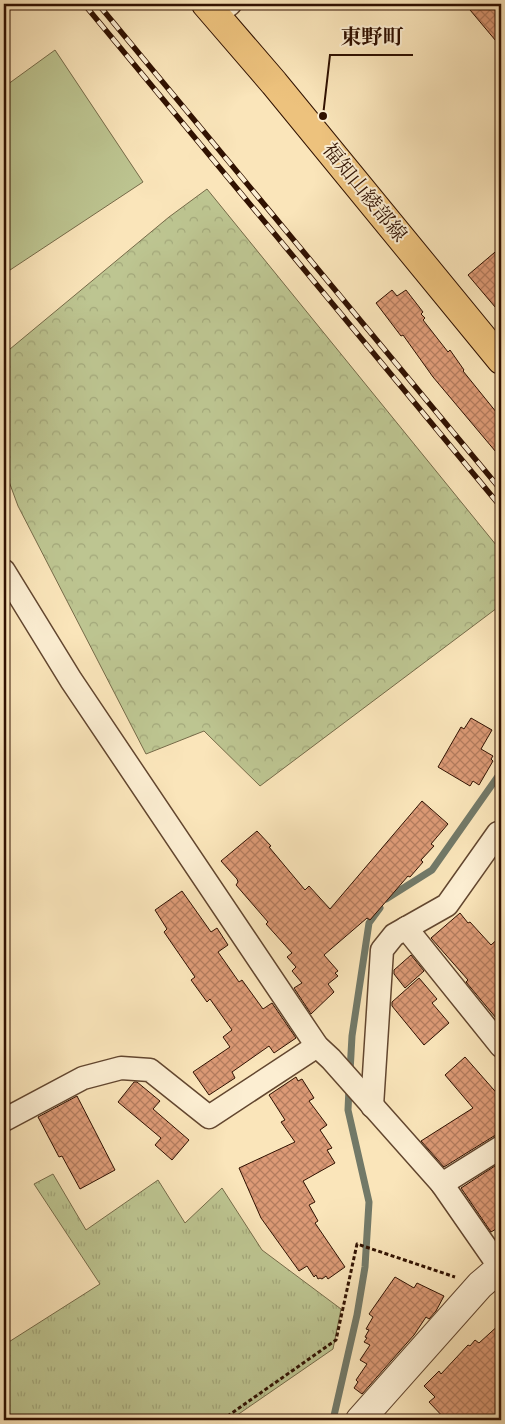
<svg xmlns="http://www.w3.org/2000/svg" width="505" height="1424" font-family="'Libre Bodoni','Noto Serif JP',serif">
  <defs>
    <pattern id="grass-tufts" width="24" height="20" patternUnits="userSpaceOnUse" patternTransform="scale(1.25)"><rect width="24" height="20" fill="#bdc591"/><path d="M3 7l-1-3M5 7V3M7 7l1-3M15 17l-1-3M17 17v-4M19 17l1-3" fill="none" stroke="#a3a87b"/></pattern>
    <pattern id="forest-crowns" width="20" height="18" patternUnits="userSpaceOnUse" patternTransform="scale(1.25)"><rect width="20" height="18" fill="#bdc591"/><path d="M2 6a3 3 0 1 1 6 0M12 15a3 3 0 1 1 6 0" fill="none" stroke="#a3a87b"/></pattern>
    <pattern id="building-cross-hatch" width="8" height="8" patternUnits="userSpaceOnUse" patternTransform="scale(1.25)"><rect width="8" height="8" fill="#dc9a76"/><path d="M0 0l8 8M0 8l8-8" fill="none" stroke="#b37c5e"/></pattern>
  </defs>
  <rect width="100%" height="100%" fill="#fae5ba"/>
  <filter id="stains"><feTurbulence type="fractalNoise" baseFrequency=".004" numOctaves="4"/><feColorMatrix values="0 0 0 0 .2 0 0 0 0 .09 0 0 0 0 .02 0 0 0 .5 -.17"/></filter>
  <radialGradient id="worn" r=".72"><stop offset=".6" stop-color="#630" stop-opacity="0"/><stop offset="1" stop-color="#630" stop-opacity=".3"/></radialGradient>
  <path fill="url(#grass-tufts)" stroke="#766b49" d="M53 1174 86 1230 158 1180 185 1223 222 1188 262 1250 341 1309 333 1349 230 1420H4V1345L100 1284 34 1184Z"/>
  <path fill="url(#forest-crowns)" stroke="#766b49" d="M207 189 501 551V605L260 786 204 731 146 754 18 506 4 468V354L169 217Z"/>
  <path fill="#bdc591" stroke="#766b49" d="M55 50 143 182 4 274V87Z"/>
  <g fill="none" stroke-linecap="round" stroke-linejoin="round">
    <g stroke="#727968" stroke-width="7">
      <path d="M386 899 432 870 501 772"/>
      <path d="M350 1072 352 1036 369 923 380 908"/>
      <path d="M333 1420 357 1315 365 1267 369 1202 348 1110 349 1088"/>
    </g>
  </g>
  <g fill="url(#building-cross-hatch)" stroke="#301101">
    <path d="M465 4H501V47Z"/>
    <path d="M501 247V314L468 275Z"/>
    <path d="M392 290 397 296 406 290 423 312 421 314 425 318 423 320 448 352 450 350 464 370 463 371 501 418V458L433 377 403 335 401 336 376 303Z"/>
    <path d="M471 718 492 730 481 749 493 756 491 759 493 761 479 785 473 781 470 786 438 767 461 727 464 729Z"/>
    <path d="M422 801 448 824 431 844 434 846 421 860 423 862 410 877 408 876 370 920 367 918 324 955 338 971 335 973 338 976 328 984 334 992 311 1014 294 988 302 983 292 971 296 967 287 957 292 953 266 924 268 922 236 885 238 882 237 879 221 861 257 831 271 846 269 847 305 890 309 886 330 909Z"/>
    <path d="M182 891 211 932 217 928 228 945 218 952 239 982 242 980 263 1009 272 1003 296 1038 274 1053 269 1046 232 1072 235 1078 209 1095 193 1072 230 1047 223 1037 232 1030 210 999 207 1002 191 980 195 977 164 932 167 929 155 910Z"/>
    <path d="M460 913 468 923 470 922 491 945 501 936V1024L466 982 468 980 431 938Z"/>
    <path d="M411 955 424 971 405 988 394 974V970Z"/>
    <path d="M419 978 437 999 432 1003 449 1023 424 1045 392 1006V1002Z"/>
    <path d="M465 1057 501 1098V1134L494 1136 444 1167 421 1141 473 1108 445 1075Z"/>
    <path d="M296 1077 298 1081 302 1079 314 1098 309 1101 327 1125 320 1130 332 1148 327 1150 335 1163 303 1181 315 1202 309 1205 318 1221 315 1223 345 1267 328 1279 326 1276 322 1279 320 1278 318 1279 316 1275 314 1277 307 1266 299 1271 261 1218 239 1168 295 1142 281 1122 285 1120 269 1095Z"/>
    <path d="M134 1082H137L160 1101 153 1109 189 1140 172 1160 155 1145 161 1138 118 1102Z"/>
    <path d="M77 1096 115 1170 80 1189 62 1156 59 1157 38 1117Z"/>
    <path d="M501 1162V1226L491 1232 461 1188Z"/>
    <path d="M395 1277 414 1288 417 1283 444 1296 436 1311 429 1319 426 1317 414 1335 362 1394 354 1388 358 1382 356 1380 367 1364 360 1360 370 1345 364 1342 367 1338 365 1337 369 1330 366 1329 373 1317 369 1314Z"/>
    <path d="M501 1323V1420H446L429 1402 435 1397 424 1386 439 1371 441 1374 468 1345 470 1346 475 1340 479 1343Z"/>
  </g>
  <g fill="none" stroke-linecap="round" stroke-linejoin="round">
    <g stroke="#62462f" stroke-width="25">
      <g id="minor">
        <path d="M216 15 230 4"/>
        <path d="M4 571 71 680 317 1046 331 1059 442 1184 501 1269"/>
        <path d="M406 928 501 1046"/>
        <path d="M372 1106 382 950 394 935 447 905 498 833 501 837"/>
        <path d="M4 1120 83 1078 121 1068 150 1070 209 1117 317 1046"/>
        <path d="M442 1184 501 1147"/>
      </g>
    </g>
    <g stroke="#62462f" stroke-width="30">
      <path id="tertiary" d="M360 1420 480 1285 500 1268"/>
    </g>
    <g stroke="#301101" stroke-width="30">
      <path id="primary" d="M206 4 274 83 501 360"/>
    </g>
    <path stroke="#301101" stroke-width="3" stroke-dasharray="4 2.5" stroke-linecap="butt" d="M222 1420 336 1340 357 1244 455 1277"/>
    <use href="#minor" stroke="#fceed2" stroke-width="22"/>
    <use href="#tertiary" stroke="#fceed2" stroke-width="28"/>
    <use href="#primary" stroke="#edc27d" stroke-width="28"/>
    <g stroke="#301101" stroke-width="5.5">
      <g id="rail">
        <path d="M84 4 501 507"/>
        <path d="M98 4 501 490"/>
      </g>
    </g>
    <use href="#rail" stroke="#fceed2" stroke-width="4" stroke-dasharray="11" stroke-linecap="butt"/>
  </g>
  <g text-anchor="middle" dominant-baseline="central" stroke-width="4" stroke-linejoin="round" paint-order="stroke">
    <g font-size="20" fill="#301101" stroke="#fceed2">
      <text transform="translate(364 193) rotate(51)">福知山綾部線</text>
    </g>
  </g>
  <path fill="none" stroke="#301101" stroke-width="2" d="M323 116L330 55H413"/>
  <circle fill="#301101" stroke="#fceed2" stroke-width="2" cx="323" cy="116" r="5"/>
  <g font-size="21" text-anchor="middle" font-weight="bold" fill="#301101" stroke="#fceed2" stroke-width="4" stroke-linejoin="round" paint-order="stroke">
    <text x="372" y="44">東野町</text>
  </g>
  <rect width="505" height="1424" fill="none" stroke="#fae5ba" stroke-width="20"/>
  <rect x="5" y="5" width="495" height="1414" fill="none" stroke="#301101" stroke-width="2.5"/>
  <rect x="10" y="10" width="485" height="1404" fill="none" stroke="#301101"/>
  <rect width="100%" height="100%" filter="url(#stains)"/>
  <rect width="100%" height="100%" fill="url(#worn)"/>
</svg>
